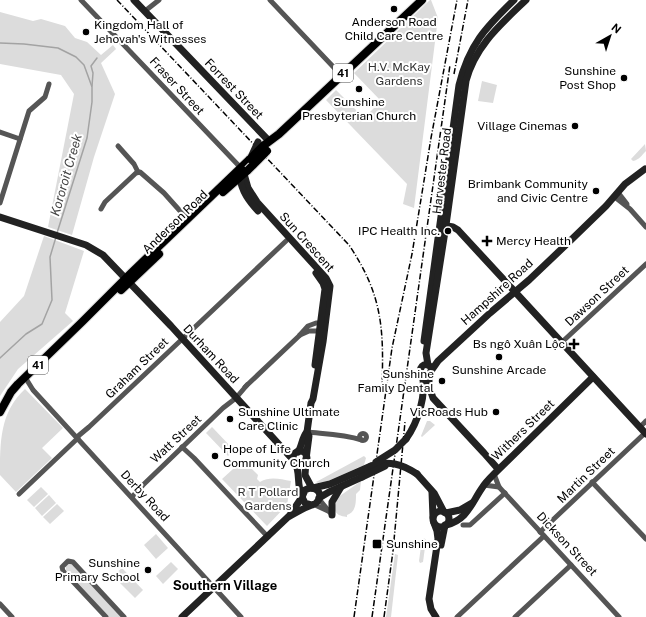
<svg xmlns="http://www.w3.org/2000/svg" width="646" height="617" font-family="'Public Sans',sans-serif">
  <rect width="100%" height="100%" fill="#fff"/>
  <g fill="#dcdcdc">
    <path d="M430 0H431L438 18 414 208 403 204 407 184 326 100 336 90 364 118 381 101 354 73Z"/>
    <path d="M0 12 33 21 41 19 65 26 75 38 87 42 101 55 113 45 116 49 101 63 115 94 94 157 72 235 48 227 74 94 61 75 0 64Z"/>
    <path d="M482 81 497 85 493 103 478 101Z"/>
    <path d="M645 144 646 151C642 155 639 160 633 161L631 159Z"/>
    <path d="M44 236 84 251 65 313 73 321 18 369 0 396V322L24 296Z"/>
    <path d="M25 389 63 428 42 448 52 458 16 492 0 475C0 442 0 412 25 389Z"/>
    <path d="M427 421H430L435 425 422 437 421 436Z"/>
    <path d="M212 427 234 450 228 456 206 433Z"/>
    <path d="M364 456 366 458 364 465 328 481 318 483 316 482Z"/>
    <path d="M243 460 258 475 257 479 260 482C270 476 280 479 291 481L287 505 267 526 222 479Z"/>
    <path d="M361 481 360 490 356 494C356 503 356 512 347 515V517C340 516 337 515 334 509L337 498Z"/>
    <path d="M41 487 48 494 34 507 27 500Z"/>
    <path d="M49 495 56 503 42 516 35 508Z"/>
    <path d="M57 504 64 511 50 524 43 517Z"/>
    <path d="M156 534 168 548 156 559 144 545Z"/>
    <path d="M424 538 426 540 423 562 420 563 419 561 422 539Z"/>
    <path d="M395 554 398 555 391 617H386Z"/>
    <path d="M171 562 178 569 163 584 156 576Z"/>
    <path d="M69 563 72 564 121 617H109L66 570V566Z"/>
    <path d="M122 568 143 590 135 598 113 576Z"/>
  </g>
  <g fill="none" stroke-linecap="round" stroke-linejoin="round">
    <g stroke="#a3a3a3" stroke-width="1.5">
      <path d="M0 43 24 44 58 48 76 57 84 65 92 87V102L87 138 57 233"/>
      <path d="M92 86 93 73 91 66 97 58"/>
      <path d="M0 358 26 334 42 324 52 300 50 257 56 237"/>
    </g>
    <g stroke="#dbdbdb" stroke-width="10">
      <g id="primary">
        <path d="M263 146 279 134 422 0"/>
        <path d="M223 192 248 170"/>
        <path d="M121 290 159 254"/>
        <path d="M0 412 11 392 18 384 82 322 130 274 250 159"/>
      </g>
    </g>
    <g stroke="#555" stroke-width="5">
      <path d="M81 0 241 168"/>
      <path d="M270 0 341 75"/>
      <path d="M145 11 159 0"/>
      <path d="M0 132 20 139"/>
      <path d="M118 146 134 164 138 172"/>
      <path d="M620 195 627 204"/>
      <path d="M616 198 630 209 646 227"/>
      <path d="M0 203 29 111 45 97 49 84"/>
      <path d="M101 209 105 202 136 173 140 172 164 193 181 212 187 219"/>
      <path d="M300 335 309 331H321"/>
      <path d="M561 343 646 264"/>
      <path d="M25 377 33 390 241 617"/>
      <path d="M245 387 299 336 308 326 316 323H324"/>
      <path d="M640 427 646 421"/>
      <path d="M307 432C327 434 343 434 362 440"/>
      <circle cx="363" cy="437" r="3.5"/>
      <path d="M77 437 89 427 286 241"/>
      <path d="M182 447 194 458 268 537"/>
      <path d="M494 474 499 487 619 617"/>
      <path d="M592 482 646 539"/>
      <path d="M484 485 499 487"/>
      <path d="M19 494 78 438"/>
      <path d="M132 497 143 485 223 408 236 398 247 385"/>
      <path d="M319 499 332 515"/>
      <path d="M313 504 328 511"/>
      <path d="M463 525H470L505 493"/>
      <path d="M540 532 645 433"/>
      <path d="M0 604 12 617"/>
      <path d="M106 617 63 571 62 567 68 561 73 562 124 617"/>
      <path d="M457 617 544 536"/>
      <path d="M515 617 571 565"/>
    </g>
    <g stroke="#222" stroke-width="7">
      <path d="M134 0 269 141"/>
      <path d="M244 174 248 188 257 202 326 278 330 286 323 342 313 399 311 403 307 432C302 437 302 446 298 452"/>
      <path d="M240 178C242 192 249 201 258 211"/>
      <path d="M0 217 86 245 103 255 171 326 295 462"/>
      <path d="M442 225 453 227 458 230 646 434"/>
      <path d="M424 341 459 85C469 45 485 28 514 0"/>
      <circle cx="426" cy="370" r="5.5"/>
      <path d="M315 365 325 289 323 283 316 273"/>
      <path d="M428 365 426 353 446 225 466 81C475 46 501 24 526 0"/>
      <path d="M431 371 438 361 490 313 529 280 571 240 606 206 625 184 645 169"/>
      <path d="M431 373 429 378V386L433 398 484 453 498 469"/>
      <path d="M406 439C418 422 427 395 422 374"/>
      <circle cx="300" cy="458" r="7"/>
      <path d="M306 459 309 436 307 432"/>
      <path d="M306 460 305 475 312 488"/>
      <path d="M295 463C301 473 296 485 302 495"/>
      <path d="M417 474 434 493 444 512"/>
      <path d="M313 488 330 484 371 466"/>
      <path d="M432 492 433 517"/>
      <path d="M319 498 329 492 362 477"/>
      <circle cx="441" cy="519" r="8"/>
      <path d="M446 513 460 510 472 503"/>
      <path d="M290 515 302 497"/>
      <path d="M332 515V502L341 487"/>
      <path d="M434 523 437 531 438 539 429 599 431 609 436 617"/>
      <path d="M446 525C467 520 471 504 482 488 485 483 490 478 494 474L593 377"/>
      <path d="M441 545 445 525"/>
      <path d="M182 617 288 517C296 513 303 508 312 505 314 504 316 504 317 502 325 493 314 484 305 490L302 497 305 503 312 505"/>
    </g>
    <use href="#primary" stroke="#000" stroke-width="8"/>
    <g stroke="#000" stroke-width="1.5" stroke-dasharray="6 2 1 2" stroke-linecap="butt">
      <path d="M117 0 349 245C382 294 384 328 382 385"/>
      <path d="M454 74 468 0"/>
      <path d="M354 617 392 348 412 254 431 138 457 0"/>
      <path d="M372 617 450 65"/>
      <path d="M384 617 393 551 405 422"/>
    </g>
    <g stroke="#dbdbdb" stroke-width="10" stroke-linecap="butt">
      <g id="primary-bridge">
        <path d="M250 159 263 146"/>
        <path d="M248 170 267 151"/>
      </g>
    </g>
    <g stroke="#222" stroke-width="7">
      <path d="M252 155 258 142"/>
      <path d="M376 462 395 450 406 439"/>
      <path d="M371 466C388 460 402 464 417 474"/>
      <path d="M362 477 385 466"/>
    </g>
    <use href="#primary-bridge" stroke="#000" stroke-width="8"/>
  </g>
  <g fill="#000" stroke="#fff" stroke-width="1.5">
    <circle cx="394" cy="9" r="4"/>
    <circle cx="86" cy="32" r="4"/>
    <circle cx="624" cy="78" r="4"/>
    <circle cx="359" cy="89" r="4"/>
    <circle cx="575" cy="126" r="4"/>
    <circle cx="596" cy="191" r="4"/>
    <circle cx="448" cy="231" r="4"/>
    <path d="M485 235h4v4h4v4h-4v4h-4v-4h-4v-4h4z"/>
    <path d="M572 338h4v4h4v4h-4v4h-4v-4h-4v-4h4z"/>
    <circle cx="499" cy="357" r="4"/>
    <circle cx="442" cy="381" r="4"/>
    <circle cx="496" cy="412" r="4"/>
    <circle cx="230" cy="419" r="4"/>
    <circle cx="215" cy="456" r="4"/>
    <rect x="372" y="539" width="10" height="10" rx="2"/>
    <circle cx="148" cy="570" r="4"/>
  </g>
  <g text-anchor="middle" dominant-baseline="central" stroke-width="4" stroke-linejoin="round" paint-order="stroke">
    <g fill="#fff" stroke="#4c4c4c" stroke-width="1">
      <rect x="333" y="64" width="20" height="18" rx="3"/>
      <rect x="28" y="356" width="20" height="18" rx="3"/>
    </g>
    <g font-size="11" font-weight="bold" fill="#000">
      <text x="343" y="73">41</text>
      <text x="38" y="365">41</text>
    </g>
    <g font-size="12" fill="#000" stroke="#fff" text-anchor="end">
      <text x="394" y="22" text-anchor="middle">Anderson Road<tspan x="394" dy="14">Child Care Centre</tspan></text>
      <text x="94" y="25" text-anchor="start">Kingdom Hall of<tspan x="94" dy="14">Jehovah's Witnesses</tspan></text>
      <text x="616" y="71">Sunshine<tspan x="616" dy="14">Post Shop</tspan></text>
      <text x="359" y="102" text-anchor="middle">Sunshine<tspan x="359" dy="14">Presbyterian Church</tspan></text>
      <text x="567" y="126">Village Cinemas</text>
      <text x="588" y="184">Brimbank Community<tspan x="588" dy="14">and Civic Centre</tspan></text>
      <text x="440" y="231">IPC Health Inc.</text>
      <text x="496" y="241" text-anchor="start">Mercy Health</text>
      <text x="565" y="344">Bs ngô Xuân Lộc</text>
      <text x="499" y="370" text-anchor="middle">Sunshine Arcade</text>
      <text x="434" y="374">Sunshine<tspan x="434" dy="14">Family Dental</tspan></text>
      <text x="238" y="412" text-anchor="start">Sunshine Ultimate<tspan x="238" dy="14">Care Clinic</tspan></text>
      <text x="488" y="412">VicRoads Hub</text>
      <text x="223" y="449" text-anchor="start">Hope of Life<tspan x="223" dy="14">Community Church</tspan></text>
      <text x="386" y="544" text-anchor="start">Sunshine</text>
      <text x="140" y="563">Sunshine<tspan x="140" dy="14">Primary School</tspan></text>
    </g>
    <g font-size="12" fill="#333" stroke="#fff">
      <text x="399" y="67">H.V. McKay<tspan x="399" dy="14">Gardens</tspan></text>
      <text x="268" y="492">R T Pollard<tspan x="268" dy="14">Gardens</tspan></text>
    </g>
    <g font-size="12" fill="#000" stroke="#fff">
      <text transform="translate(177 86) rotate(47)">Fraser Street</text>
      <text transform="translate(234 89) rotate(46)">Forrest Street</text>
      <text transform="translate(442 171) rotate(-83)">Harvester Road</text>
      <text transform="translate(175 222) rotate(-44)">Anderson Road</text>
      <text transform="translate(307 242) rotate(48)">Sun Crescent</text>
      <text transform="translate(497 292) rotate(-42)">Hampshire Road</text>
      <text transform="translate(597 296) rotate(-43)">Dawson Street</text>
      <text transform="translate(211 354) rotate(47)">Durham Road</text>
      <text transform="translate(137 368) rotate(-44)">Graham Street</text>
      <text transform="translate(523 430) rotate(-44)">Withers Street</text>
      <text transform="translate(176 439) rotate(-43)">Watt Street</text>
      <text transform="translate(586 475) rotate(-44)">Martin Street</text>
      <text transform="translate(145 496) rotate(47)">Derby Road</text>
      <text transform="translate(567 544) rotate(47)">Dickson Street</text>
    </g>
    <g font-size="13" font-style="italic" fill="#444" stroke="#fff">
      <text transform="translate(66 175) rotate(-74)">Kororoit Creek</text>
    </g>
    <g font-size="13" font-weight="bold" fill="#000" stroke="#fff">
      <text x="225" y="585">Southern Village</text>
    </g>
  </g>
  <g transform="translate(610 36) rotate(39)" stroke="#ffffff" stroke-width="3" paint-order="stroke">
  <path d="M0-3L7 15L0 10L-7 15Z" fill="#000000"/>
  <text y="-6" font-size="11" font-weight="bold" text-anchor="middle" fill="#000000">N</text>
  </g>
</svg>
